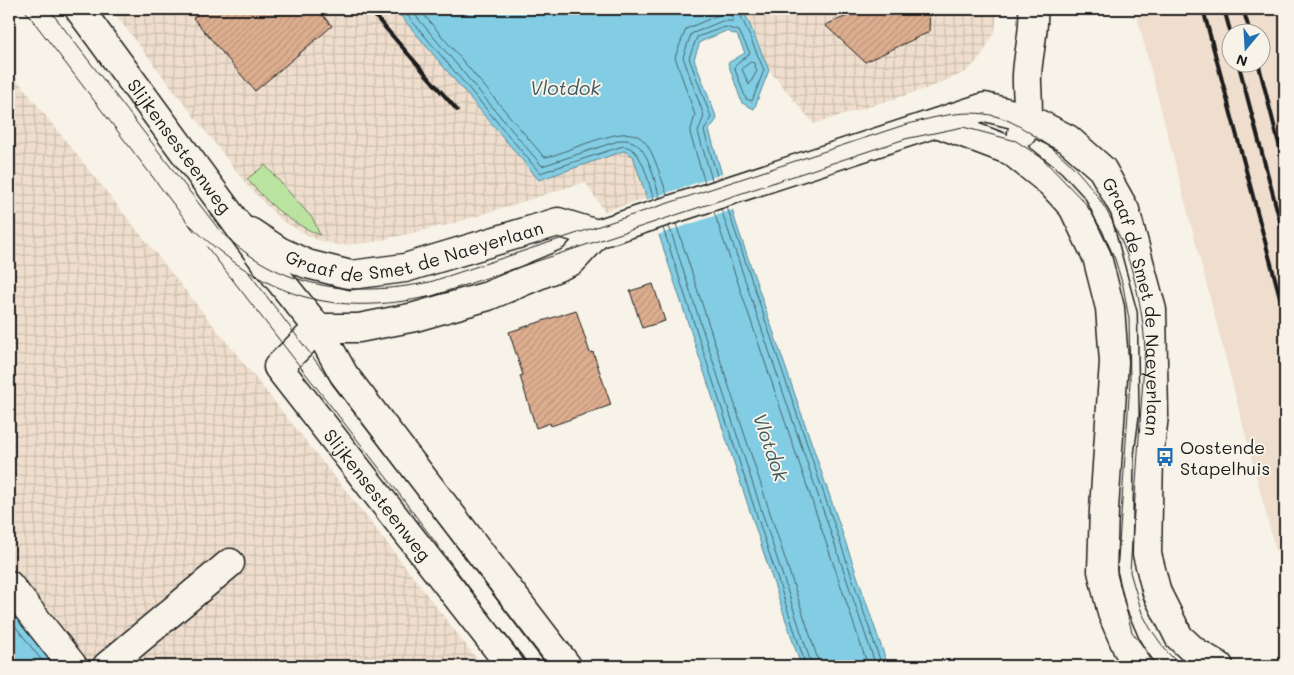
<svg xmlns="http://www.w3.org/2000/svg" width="1294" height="675" font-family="Mali,sans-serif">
  <defs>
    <pattern id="industrial-grid" width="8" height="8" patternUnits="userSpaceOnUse" patternTransform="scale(1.25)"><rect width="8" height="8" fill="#efdecd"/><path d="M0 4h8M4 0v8" fill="none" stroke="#ccbeaf"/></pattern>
    <pattern id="building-hatch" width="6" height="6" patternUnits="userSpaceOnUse" patternTransform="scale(1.25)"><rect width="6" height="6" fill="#ddae8f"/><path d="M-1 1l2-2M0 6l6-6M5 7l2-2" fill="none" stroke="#bd957b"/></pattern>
  </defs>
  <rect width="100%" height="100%" fill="#f7f3e8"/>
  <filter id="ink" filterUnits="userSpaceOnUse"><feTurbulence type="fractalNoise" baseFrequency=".02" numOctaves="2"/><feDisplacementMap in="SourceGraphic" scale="10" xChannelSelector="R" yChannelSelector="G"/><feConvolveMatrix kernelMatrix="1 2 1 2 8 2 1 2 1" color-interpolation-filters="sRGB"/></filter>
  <g filter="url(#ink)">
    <path fill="#efdecd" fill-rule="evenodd" d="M1135 9H1285V587ZM1232 32H1262V62H1232Z"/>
    <g fill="url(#industrial-grid)">
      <path d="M111 9H395L539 180 624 151 633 156 648 198 604 211 585 182 455 223 369 243 338 245 317 240 282 221 247 185Z"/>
      <path d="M743 9H998L995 30 981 57 966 72 928 88 814 124 769 70Z"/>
      <path d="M9 70 369 520 482 666H60L9 600Z"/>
    </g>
    <path fill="#bae3a0" stroke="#6b805e" d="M265 165 313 219 320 235C287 221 271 206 247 179Z"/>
    <g fill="#82cde3" stroke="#598693">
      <path d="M395 9H743L769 70 754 109 742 103 728 63 745 53 737 35 726 31 700 42 694 59 717 119 709 130 736 223 888 666H801L633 156 624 151 539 180Z"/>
      <path d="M9 600 60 666H9Z"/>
    </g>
    <path fill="#f7f3e8" d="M725 173 735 209 658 235 646 200Z"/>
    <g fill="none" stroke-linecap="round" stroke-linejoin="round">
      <g stroke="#45636c" stroke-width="1">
        <path d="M402 9 540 173 623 146C643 147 648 183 654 200"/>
        <path d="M410 9 542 166 621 140C648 137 653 178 660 198"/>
        <path d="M419 9 544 157C553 157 564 151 573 148 644 123 644 126 667 195"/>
        <path d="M751 62 754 63 757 71 749 85 742 69Z"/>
        <path d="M718 179 704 131 711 117 689 58 697 37 725 27 739 31 750 53 734 67 746 99 752 101 764 70 738 9"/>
        <path d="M712 180 698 132 704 116 683 57 691 34 722 21H733L732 9"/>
        <path d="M705 183 690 133 695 115 675 57 686 29 723 13 725 9"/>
        <path d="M727 207 882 666"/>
        <path d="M721 209 876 666"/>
        <path d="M714 212 868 666"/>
        <path d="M676 224 820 666"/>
        <path d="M669 226 812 666"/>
        <path d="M663 228 806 666"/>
        <path d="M9 618 46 666"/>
      </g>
    </g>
    <g fill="url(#building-hatch)" stroke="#1c1c1c">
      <path d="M205 9H317L332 26 255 91 193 18Z"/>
      <path d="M864 9H930L929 32 865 62 825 25Z"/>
      <path d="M653 284 665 321 642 328 630 291Z"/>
      <path d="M576 310 590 353 593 352 611 405 551 426 550 423 536 428 520 376 523 375 509 332Z"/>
    </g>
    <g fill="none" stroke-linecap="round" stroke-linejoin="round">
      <g stroke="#1c1c1c" stroke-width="31">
        <g id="street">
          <path id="s1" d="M79 9 268 266 318 328 344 375 567 666"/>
          <path d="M937 123 1011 151 1051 183 1073 207 1097 257 1110 308 1114 362 1104 509 1102 571 1112 613 1127 648 1138 666"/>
          <path d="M1022 133C1032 117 1026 92 1027 75 1028 53 1035 31 1033 9"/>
          <path id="s2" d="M250 232 279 251 307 264 351 275 405 268 558 222 597 234"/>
          <path id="s3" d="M318 328H359L415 317 488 296 572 261 597 234 985 107 1025 117 1068 139 1102 169 1125 210 1152 310 1154 416 1149 455 1147 554 1157 593 1179 637 1194 651 1219 666"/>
          <path id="s4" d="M318 328 278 367 511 666"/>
          <path d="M9 585 73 666"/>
          <path d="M107 666 230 563"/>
        </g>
      </g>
      <use href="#street" stroke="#f7f3e8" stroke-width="28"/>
      <g stroke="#1c1c1c" stroke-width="1">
        <path d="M24 9 194 231"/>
        <path d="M49 9 220 231C280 289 351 298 430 282L901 126C931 118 964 108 995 116 1011 120 1026 130 1039 139 1110 185 1140 267 1145 348L1130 572 1142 613 1150 628 1167 652 1181 666"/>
        <path d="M190 225C265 297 330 318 432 296L905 139 963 127 1016 141 1042 158 1085 203 1102 230 1115 259 1123 286 1129 319 1130 382 1117 574 1132 632 1158 666"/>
        <path d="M207 247 394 487 528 666"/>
        <path d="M249 273 547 666"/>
      </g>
      <g stroke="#1c1c1c" stroke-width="4">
        <path d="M369 9 457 110"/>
        <path d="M1203 9 1285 316"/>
        <path d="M1224 9 1232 38"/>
        <path d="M1243 9 1250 32"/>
        <path d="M1238 62 1285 240"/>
        <path d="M1258 62 1285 168"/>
      </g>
    </g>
  </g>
  <defs>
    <g id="bus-bare" transform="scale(1.5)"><path d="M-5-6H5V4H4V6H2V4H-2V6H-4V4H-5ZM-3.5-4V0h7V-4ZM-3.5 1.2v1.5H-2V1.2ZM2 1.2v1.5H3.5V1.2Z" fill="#1f6fb2" stroke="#f7f3e8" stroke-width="2.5" paint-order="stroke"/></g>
  </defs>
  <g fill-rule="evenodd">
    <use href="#bus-bare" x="1165" y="457"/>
  </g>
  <g text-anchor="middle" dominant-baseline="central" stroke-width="4" stroke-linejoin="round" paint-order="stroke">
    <g font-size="18" fill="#1c1c1c" stroke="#f7f3e8">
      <text stroke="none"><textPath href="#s1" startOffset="170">Slijkensesteenweg</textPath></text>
      <text stroke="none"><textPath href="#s2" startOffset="176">Graaf de Smet de Naeyerlaan</textPath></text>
      <text stroke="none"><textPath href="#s3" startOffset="989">Graaf de Smet de Naeyerlaan</textPath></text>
      <text stroke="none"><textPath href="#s4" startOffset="218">Slijkensesteenweg</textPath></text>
    </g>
    <g font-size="18" fill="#1c1c1c" stroke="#f7f3e8" text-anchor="start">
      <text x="1180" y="447">Oostende<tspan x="1180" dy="21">Stapelhuis</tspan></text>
    </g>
    <g font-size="19" font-style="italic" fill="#405a62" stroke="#f7f3e8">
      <text x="565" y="87">Vlotdok</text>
      <text transform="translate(771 447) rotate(71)">Vlotdok</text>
    </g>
  </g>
  <rect width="1294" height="675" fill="none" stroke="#f7f3e8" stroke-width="30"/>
  <rect x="15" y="15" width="1264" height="645" fill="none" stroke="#1c1c1c" stroke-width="2" filter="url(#ink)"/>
  <g transform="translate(1246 48) rotate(198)"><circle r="24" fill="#f7f3e8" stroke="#9f9d96"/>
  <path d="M0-4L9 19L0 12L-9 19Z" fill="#1f6fb2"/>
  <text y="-8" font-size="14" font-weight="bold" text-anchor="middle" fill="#1c1c1c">N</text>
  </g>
</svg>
